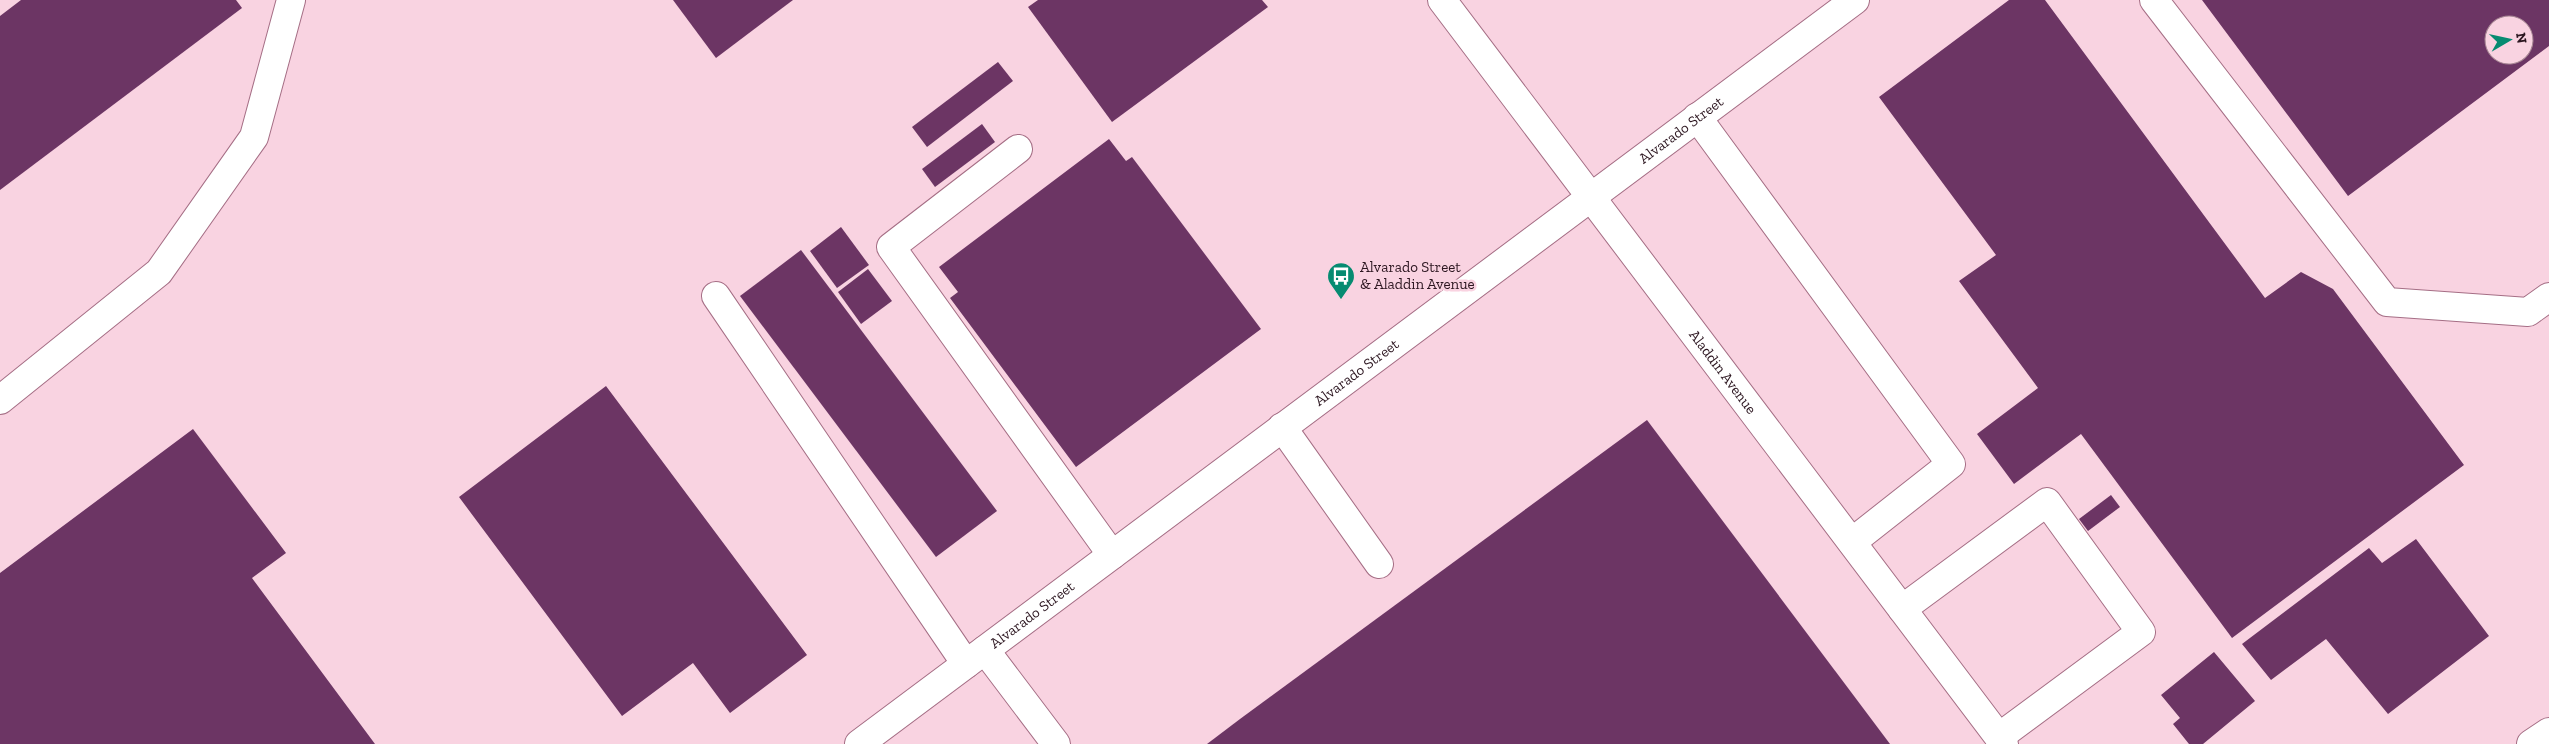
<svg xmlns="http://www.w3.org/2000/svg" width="2549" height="744" font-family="'Zilla Slab',serif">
  <rect width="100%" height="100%" fill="#f9d3e1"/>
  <g fill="#6c3564" fill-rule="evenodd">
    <path d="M21 0H236L242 8 0 190V16Z"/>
    <path d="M673 0H793L716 58Z"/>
    <path d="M1038 0H1262L1268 7 1112 122 1028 7Z"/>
    <path d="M2009 0H2045L2265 298 2301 272 2333 289 2464 465 2232 638 2081 434 2014 484 1977 434 2038 388 1959 281 1996 255 1879 97Z"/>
    <path d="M2202 0H2549V46L2348 196ZM2494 25H2524V55H2494Z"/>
    <path d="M998 62 1013 81 927 147 912 127Z"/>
    <path d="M982 124 995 142 935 187 922 169Z"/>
    <path d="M1109 139 1126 161 1132 157 1261 329 1076 467 950 298 958 292 939 267Z"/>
    <path d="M841 227 869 265 837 288 810 251Z"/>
    <path d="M801 250 997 511 936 557 740 296Z"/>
    <path d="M868 269 892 301 861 324 838 292Z"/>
    <path d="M606 386 807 655 730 713 693 663 622 716 459 497Z"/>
    <path d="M1647 420 1890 744H1207L1240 719Z"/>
    <path d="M193 429 286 553 252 578 375 744H0V573Z"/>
    <path d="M2111 495 2120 507 2088 531 2079 519Z"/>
    <path d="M2416 539 2489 636 2388 714 2326 639 2271 680 2242 644 2369 548 2382 563Z"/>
    <path d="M2214 652 2255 701 2203 744H2189L2173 724 2180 718 2161 695Z"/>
  </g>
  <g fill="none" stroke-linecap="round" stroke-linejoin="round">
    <g stroke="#a56e85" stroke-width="30">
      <g id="minor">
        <path id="s1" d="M1442 0 2004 744"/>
        <path d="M2154 0 2387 302 2528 312 2549 297"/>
        <path d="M1697 117 1951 464 1852 542"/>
        <path d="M1018 149 891 247 1112 555"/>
        <path d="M716 296 966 664"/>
        <path d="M0 400 159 272 254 137 291 0"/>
        <path d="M1282 427 1379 564"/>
        <path d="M1902 609 2047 502 2141 632 1999 737"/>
        <path d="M985 650 1056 744"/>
        <path id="s2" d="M859 744 1855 0"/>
        <path d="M2531 744 2549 732"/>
      </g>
    </g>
    <use href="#minor" stroke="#fff" stroke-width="28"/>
  </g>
  <defs>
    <g id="bus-pin" transform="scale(1.4375)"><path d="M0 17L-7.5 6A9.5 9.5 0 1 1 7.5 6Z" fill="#068b71" stroke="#f9d3e1"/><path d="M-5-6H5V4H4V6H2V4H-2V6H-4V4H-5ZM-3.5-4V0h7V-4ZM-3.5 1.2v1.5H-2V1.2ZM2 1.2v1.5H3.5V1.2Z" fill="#fff"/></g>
  </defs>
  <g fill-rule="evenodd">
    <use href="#bus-pin" x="1341" y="276"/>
  </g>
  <g text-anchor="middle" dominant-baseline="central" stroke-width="5" stroke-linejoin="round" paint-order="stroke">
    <g font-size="15" fill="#2c1620" stroke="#f9d3e1">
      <text stroke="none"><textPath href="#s2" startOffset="1026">Alvarado Street</textPath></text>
      <text stroke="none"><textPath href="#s2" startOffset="621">Alvarado Street</textPath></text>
      <text stroke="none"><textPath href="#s1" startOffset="466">Aladdin Avenue</textPath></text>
      <text stroke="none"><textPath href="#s2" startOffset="216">Alvarado Street</textPath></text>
    </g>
    <g font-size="15" fill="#2c1620" stroke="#f9d3e1" text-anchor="start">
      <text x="1360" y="267">Alvarado Street<tspan x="1360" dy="17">&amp; Aladdin Avenue</tspan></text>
    </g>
  </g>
  <g transform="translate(2509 40) rotate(81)"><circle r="24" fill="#f9d3e1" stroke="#a78794"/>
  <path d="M0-4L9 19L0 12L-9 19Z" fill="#068b71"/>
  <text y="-8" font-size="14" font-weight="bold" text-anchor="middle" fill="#2c1620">N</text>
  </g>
</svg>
